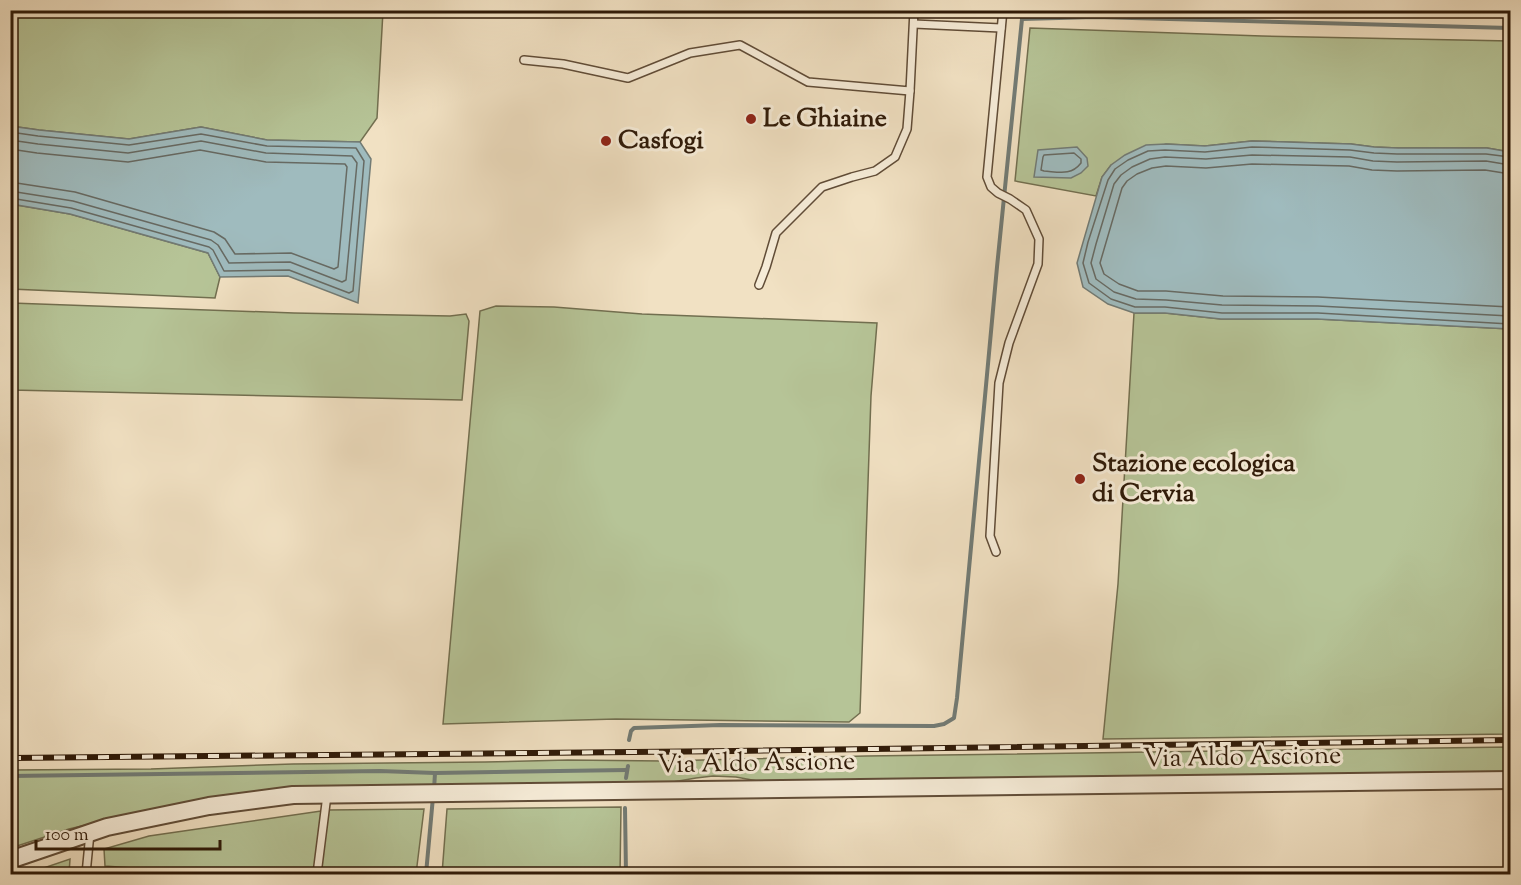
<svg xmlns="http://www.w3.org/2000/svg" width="1521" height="885" font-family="'Sorts Mill Goudy',serif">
  <rect width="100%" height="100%" fill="#f1e1c3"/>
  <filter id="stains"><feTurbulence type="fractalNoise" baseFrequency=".00333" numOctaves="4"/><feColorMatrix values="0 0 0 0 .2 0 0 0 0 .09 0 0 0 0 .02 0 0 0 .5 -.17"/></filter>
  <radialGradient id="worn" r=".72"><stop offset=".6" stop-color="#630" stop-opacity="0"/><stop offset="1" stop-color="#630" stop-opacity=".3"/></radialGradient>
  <g fill="#b6c497" stroke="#726f50" stroke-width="1.5">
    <path d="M10 11H383L377 118 360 142 267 140 201 127 129 139 39 130 11 126Z"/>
    <path d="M1030 28 1262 36 1510 41V152L1487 148H1398L1374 147 1351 144 1252 141 1205 146 1166 144 1111 165 1102 177 1096 196 1015 181Z"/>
    <path d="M11 204 70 214 208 253 220 277 215 298 11 289Z"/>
    <path d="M11 303 294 313 450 316 466 314 469 321 462 400 11 390Z"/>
    <path d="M496 306 554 307 642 314 877 323 871 396 860 713 849 722 616 719 443 724 480 311Z"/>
    <path d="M1134 313H1165L1221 319H1317L1510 329V734L1103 739 1118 584Z"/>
    <path d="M1510 747V773L763 782 736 777 713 776 696 778 667 783 530 785 132 814 69 829 11 848 10 770 151 769 293 764 485 762 568 760 663 761 866 756Z"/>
    <path d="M621 807 620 874H442L447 809Z"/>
    <path d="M424 809 416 874H213L105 866 104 849 149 836 328 810Z"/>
    <path d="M70 859 69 874H26Z"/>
  </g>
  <g fill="#9fbbbe" stroke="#727b75" stroke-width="1.5">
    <path d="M10 126 39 130 129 139 201 127 267 140 360 142 371 159 358 303 288 276 220 277 208 253 70 214 11 204Z"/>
    <path d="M1252 141 1351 144 1374 147 1398 148H1487L1510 152V329L1317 319H1221L1165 313H1134L1108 304 1083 287 1077 263 1102 177 1111 165 1125 155 1146 145 1166 144 1205 146Z"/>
    <path d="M1077 147 1087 158 1088 166 1081 173 1071 178 1034 177 1038 150Z"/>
  </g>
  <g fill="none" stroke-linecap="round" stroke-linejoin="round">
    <g stroke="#676a63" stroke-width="1.5">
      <path d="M10 132 38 136 129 145 201 134 267 146 356 148 364 161 353 291 349 293 289 270 224 271 213 250 209 247 71 208 10 198"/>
      <path d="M10 140 38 144 128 153 201 141 266 153 352 156 357 163 346 280 342 282 290 262 229 263 218 245 211 240 73 201 10 191"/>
      <path d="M10 149 37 153 128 162 200 150 266 162 345 164 347 167 338 267 334 269 291 253 235 254 225 239 214 232 75 192 10 182"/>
      <path d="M1074 153 1081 159V163C1071 176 1059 172 1044 171L1041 170 1043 157 1044 155Z"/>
      <path d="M1510 157 1486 154H1397L1374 153 1350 150 1252 147 1205 152 1165 150 1148 151 1128 160 1115 169 1108 180 1088 242 1083 263 1089 283 1111 299 1135 307H1165L1222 313H1318L1510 324"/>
      <path d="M1510 165 1486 161 1397 162 1373 161 1350 157 1252 155 1206 159 1165 157 1150 159 1132 167 1121 175 1114 184 1096 244 1091 263 1096 279 1114 292 1136 299 1166 300 1222 305 1318 306 1510 316"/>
      <path d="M1510 174 1485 170 1397 171 1372 170 1349 166 1252 164 1206 168 1166 166 1152 168 1137 174 1127 181 1122 188 1100 263 1104 274 1119 284 1138 291H1166L1223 296 1318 297 1510 307"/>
    </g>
    <g stroke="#727b75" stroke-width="4">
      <path d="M1022 19 1095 17 1510 28"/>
      <path d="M629 740 631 731 634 728 720 725 934 726 944 724 954 718 957 698 997 267 1022 19 1021 10"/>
      <path d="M10 776 380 771 435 773"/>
      <path d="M626 778 628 766"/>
      <path d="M434 790 435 773 627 770"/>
      <path d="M625 808 626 874"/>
      <path d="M426 874 433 797"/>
      <path d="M1508 874 1510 861"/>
    </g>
    <g stroke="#604c37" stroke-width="10">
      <g id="service">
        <path d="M914 24 1001 28"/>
        <path d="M524 60 563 64 628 78 690 53 740 45 808 82 910 91 914 10"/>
        <path d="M759 285 766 267 776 233 822 187 852 177 875 171 895 157 907 129 910 91"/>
        <path d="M996 552 990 536 999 383 1009 343 1038 264 1039 239 1026 210 1010 199 998 193 991 187 987 177 1003 10"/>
        <path d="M86 874 90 833"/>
        <path d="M317 874 327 795"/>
      </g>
    </g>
    <g stroke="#604c37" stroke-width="20">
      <path id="tertiary" d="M10 860 107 827 209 806 293 795 1510 780"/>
    </g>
    <use href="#service" stroke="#f6ecd8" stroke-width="7"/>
    <use href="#tertiary" stroke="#f6ecd8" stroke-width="16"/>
    <g stroke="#2f1a08" stroke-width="6">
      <path id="rail" d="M10 758 734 751 1510 740"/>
    </g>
    <use href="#rail" stroke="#f6ecd8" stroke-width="4" stroke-dasharray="11" stroke-linecap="butt"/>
  </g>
  <g fill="#8f2418" stroke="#f6ecd8" stroke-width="2">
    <circle cx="751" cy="119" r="6"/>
    <circle cx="606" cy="141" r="6"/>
    <circle cx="1080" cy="479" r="6"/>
  </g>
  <g text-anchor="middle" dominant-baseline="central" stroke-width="6" stroke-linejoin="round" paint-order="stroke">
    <g font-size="26" font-weight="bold" fill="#2f1a08" stroke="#f6ecd8" text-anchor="start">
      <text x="763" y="119">Le Ghiaine</text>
      <text x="618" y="141">Casfogi</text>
      <text x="1092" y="464">Stazione ecologica<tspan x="1092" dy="30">di Cervia</tspan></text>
    </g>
    <g font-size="26" fill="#2f1a08" stroke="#f6ecd8">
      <text transform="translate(1242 758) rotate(-1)">Via Aldo Ascione</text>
      <text transform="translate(756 764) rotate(-1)">Via Aldo Ascione</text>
    </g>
  </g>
  <rect width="1521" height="885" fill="none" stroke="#f1e1c3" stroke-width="36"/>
  <rect x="12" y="12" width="1497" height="861" fill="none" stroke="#2f1a08" stroke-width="3"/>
  <rect x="18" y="18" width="1485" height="849" fill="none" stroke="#2f1a08" stroke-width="1.5"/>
  <path d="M36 840v9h184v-9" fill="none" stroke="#2f1a08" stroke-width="3"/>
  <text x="45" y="840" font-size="18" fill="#2f1a08" stroke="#f6ecd8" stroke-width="4.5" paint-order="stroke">100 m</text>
  <rect width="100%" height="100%" filter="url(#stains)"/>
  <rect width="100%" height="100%" fill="url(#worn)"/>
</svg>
